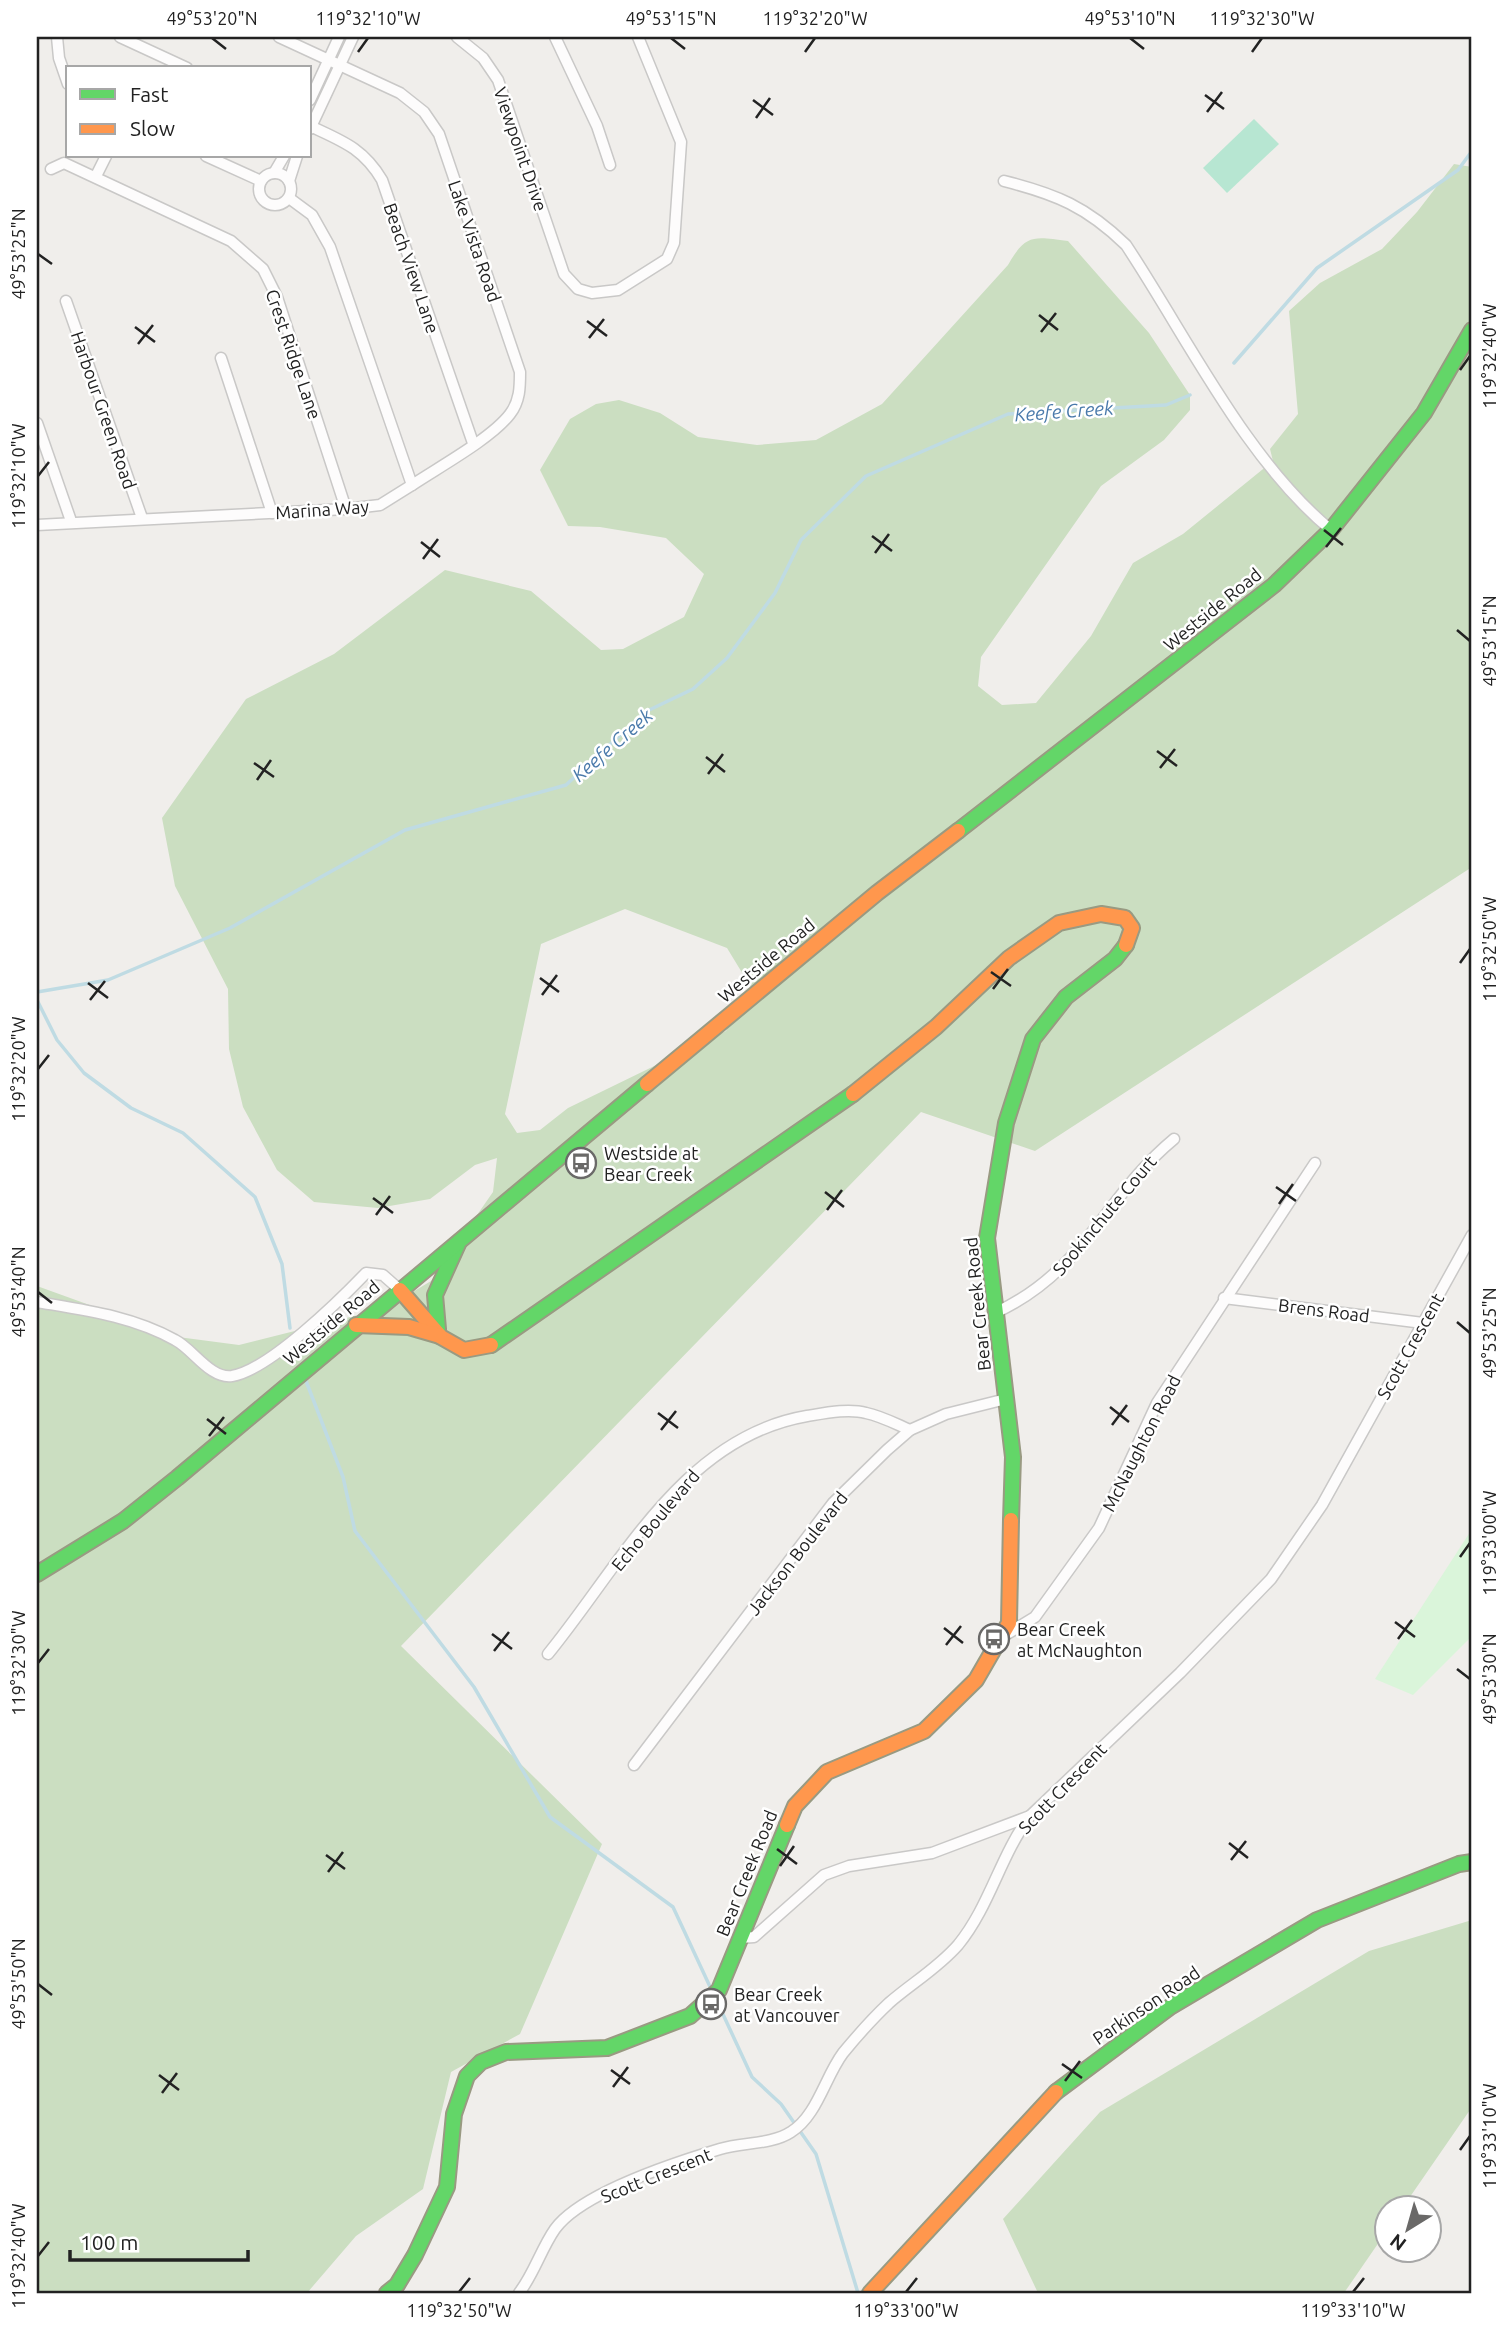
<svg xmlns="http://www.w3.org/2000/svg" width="1509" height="2330" font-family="Ubuntu,sans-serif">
  <rect width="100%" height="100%" fill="#f0eeeb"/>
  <g fill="#cbdec1" fill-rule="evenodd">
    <path d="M1454 164 1472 167V867L1035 1151 921 1112 401 1646 602 1844 520 2034 451 2072 423 2189 356 2236 307 2293H37V1286L178 1337 239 1345 386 1308 431 1281 493 1192 497 1158 475 1165 430 1199 378 1208 314 1202 277 1170 243 1107 229 1049 228 989 175 886 162 818 246 699 334 654 445 570 531 591 601 650 623 649 684 617 704 574 666 538 600 527 568 526 540 470 570 419 596 404 619 400 660 413 698 437 757 445 816 440 882 404 1008 265C1026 233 1034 237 1068 241L1149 333 1190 395V410L1164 440 1101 486 981 657 978 686 1002 705 1036 703 1091 636 1133 563 1183 534 1273 461 1270 449 1298 414 1289 311 1320 283 1382 249 1417 212ZM625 909 727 948 752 989 726 1031 568 1108 540 1130 517 1133 505 1114 541 944Z"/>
    <path d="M1472 1920V2107L1403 2207 1386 2208V2232L1344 2293H1038L1003 2219 1100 2112 1369 1951Z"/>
  </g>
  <path fill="#daf5da" d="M1472 1529V1636L1413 1695 1375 1679Z"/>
  <path fill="#b7e6d2" d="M1254 119 1279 144 1227 193 1203 168Z"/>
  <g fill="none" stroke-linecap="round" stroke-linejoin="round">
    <g stroke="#bfdbe3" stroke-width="3.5">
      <path d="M1234 363 1317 268 1458 170 1472 151"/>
      <path d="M37 992 108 980 230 928 405 830 566 785 645 712 693 689 727 658 775 593 801 540 866 476 1008 414 1166 405 1190 395"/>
      <path d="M37 1000 57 1040 84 1073 131 1108 183 1133 255 1197 282 1264 290 1328"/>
      <path d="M306 1381 343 1477 355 1531 474 1687 550 1817 673 1907 712 1991"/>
      <path d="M715 1997 752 2077 781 2104 816 2154 858 2293"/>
    </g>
    <g stroke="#c9c8c7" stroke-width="13">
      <g id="street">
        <path d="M57 37 59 58 68 84"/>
        <path d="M120 37 187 68"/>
        <path d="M279 37 400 93 424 112 439 134 520 372C520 387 520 401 510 414 492 438 439 467 412 485"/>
        <path d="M457 37 483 58 498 80 564 274 578 289 592 293 618 290 667 259 674 243 681 142 638 37"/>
        <path d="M555 37 597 126 610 165"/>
        <path d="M310 100 339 37"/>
        <path d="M310 126C342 141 363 148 382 180L473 443"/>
        <path d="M310 129 353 37"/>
        <path d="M206 156 261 181"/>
        <path d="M51 169 64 163 231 241 263 269 277 297 346 509"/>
        <circle cx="275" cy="189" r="16"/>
        <path d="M274 173 284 156"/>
        <path d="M96 176 106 156"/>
        <path d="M289 181 297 156"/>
        <path d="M1004 181C1056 194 1087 207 1126 245 1187 337 1246 460 1331 530"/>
        <path d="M66 301 142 518"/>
        <path d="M221 358 272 513"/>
        <path d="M37 423 71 521"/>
        <path d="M37 525 346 509 380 505 412 485 330 247 312 215 289 198"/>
        <path d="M1224 1298 1423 1323"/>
        <path d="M37 1302C84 1310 132 1316 175 1340 193 1349 210 1379 232 1376 269 1370 340 1300 366 1273L383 1275 400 1290"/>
        <path d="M997 1312C1086 1270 1105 1196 1174 1139"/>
        <path d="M1002 1637 1035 1617 1099 1528 1157 1403 1315 1163"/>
        <path d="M548 1654C621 1565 683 1437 807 1416 825 1413 849 1408 866 1413 881 1416 896 1424 910 1430"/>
        <path d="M634 1765 833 1503 887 1450 910 1430 946 1414 1006 1399"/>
        <path d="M740 1938 754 1937 824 1875 849 1866 932 1853 1030 1816"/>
        <path d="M519 2293C534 2274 541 2249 555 2229 581 2193 677 2162 720 2149 742 2142 771 2145 791 2132 817 2116 825 2077 843 2053 857 2036 873 2018 889 2003 912 1983 938 1968 958 1945 990 1906 1000 1856 1030 1816L1180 1673 1271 1579 1322 1505 1472 1235"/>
      </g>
    </g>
    <g stroke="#999a82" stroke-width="18">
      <g id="fast">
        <path d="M958 831 1274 585 1331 530 1424 413 1472 330"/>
        <path d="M438 1329 435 1295 458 1244"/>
        <path d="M491 1345 853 1094"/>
        <path d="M1011 1520 1013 1457 987 1238 1006 1123 1033 1039 1066 997 1115 959 1126 945"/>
        <path d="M37 1574 123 1521 177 1478 647 1084"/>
        <path d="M1056 2092 1170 2007 1317 1920 1459 1864 1472 1862"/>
        <path d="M387 2293 397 2285 415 2255 447 2187 454 2114 467 2076 481 2062 506 2052 607 2048 690 2016 719 1990 787 1825"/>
      </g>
    </g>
    <g stroke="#999a82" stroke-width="18">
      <g id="slow">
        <path d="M647 1084 877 893 958 831"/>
        <path d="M853 1094 936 1027 1009 958 1059 923 1101 914 1125 918 1132 928 1126 945"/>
        <path d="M400 1290 441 1337 464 1350 491 1345"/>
        <path d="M356 1325 409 1327 440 1336"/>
        <path d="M787 1825 795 1806 827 1772 924 1731 976 1680 1009 1623 1011 1520"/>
        <path d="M870 2293 1056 2092"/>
      </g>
    </g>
    <use href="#street" stroke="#fdfcfc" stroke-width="10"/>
    <use href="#fast" stroke="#63d668" stroke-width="14"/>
    <use href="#slow" stroke="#ff974d" stroke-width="14"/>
  </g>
  <path fill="none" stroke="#222" stroke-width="2.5" d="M212 38 226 49M671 38 685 49M1130 38 1144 49M358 52 368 38M805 52 815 38M1252 52 1262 38M1205 95 1224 109M753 100 773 115M1207 112 1222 92M756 118 770 98M38 254 52 264M1039 315 1058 330M587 321 607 336M135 327 155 342M1041 332 1056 313M589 338 604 319M138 344 153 325M1460 370 1470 356M38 476 49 462M1324 530 1343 545M872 536 892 551M421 542 440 557M1326 547 1341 528M875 553 889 534M423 559 438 539M1457 630 1470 641M1157 751 1177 766M706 757 725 772M254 763 274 777M1160 768 1175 749M708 774 723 754M257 780 271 760M1460 963 1470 949M991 972 1011 986M540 978 559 992M88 983 108 998M993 989 1008 969M542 995 557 975M90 1000 105 981M38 1069 49 1055M1276 1187 1296 1201M825 1192 844 1207M373 1198 393 1213M1279 1204 1293 1184M827 1210 842 1190M376 1215 390 1196M38 1292 52 1303M1457 1322 1470 1333M1110 1407 1129 1422M658 1413 678 1428M207 1419 226 1434M1112 1425 1127 1405M661 1430 676 1411M209 1436 224 1417M1460 1557 1470 1543M1395 1622 1415 1637M944 1628 963 1643M492 1634 512 1649M1398 1639 1412 1620M946 1645 961 1626M494 1651 509 1632M38 1663 49 1649M1457 1669 1470 1679M1229 1843 1248 1858M777 1849 797 1864M326 1855 345 1869M1231 1860 1246 1841M780 1866 794 1846M328 1872 343 1852M38 1984 52 1995M1062 2064 1082 2078M611 2070 630 2084M159 2075 179 2090M1065 2081 1080 2061M613 2087 628 2067M162 2093 177 2073M1460 2150 1470 2136M38 2256 49 2242M459 2292 470 2278M906 2292 917 2278M1353 2292 1364 2278"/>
  <defs>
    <g id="bus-ring" transform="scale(1.575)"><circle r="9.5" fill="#fff" stroke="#6a6968" stroke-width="1.5"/><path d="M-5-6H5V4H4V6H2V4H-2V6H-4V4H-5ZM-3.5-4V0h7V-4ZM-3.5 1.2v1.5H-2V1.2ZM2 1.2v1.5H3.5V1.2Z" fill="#6a6968"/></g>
  </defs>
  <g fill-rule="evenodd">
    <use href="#bus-ring" x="581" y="1163"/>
    <use href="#bus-ring" x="994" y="1639"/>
    <use href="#bus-ring" x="711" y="2004"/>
  </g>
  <g text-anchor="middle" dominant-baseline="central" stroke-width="5" stroke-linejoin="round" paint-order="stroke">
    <g font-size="18" fill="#222" stroke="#fff">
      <text transform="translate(521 149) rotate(71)">Viewpoint Drive</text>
      <text transform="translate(475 241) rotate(71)">Lake Vista Road</text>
      <text transform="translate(412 268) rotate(71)">Beach View Lane</text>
      <text transform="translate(294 354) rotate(71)">Crest Ridge Lane</text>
      <text transform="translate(104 410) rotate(71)">Harbour Green Road</text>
      <text transform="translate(322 509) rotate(-4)">Marina Way</text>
      <text transform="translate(1212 609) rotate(-39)">Westside Road</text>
      <text transform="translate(766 960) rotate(-40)">Westside Road</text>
      <text transform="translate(1104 1215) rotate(-50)">Sookinchute Court</text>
      <text transform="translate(977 1304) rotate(-96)">Bear Creek Road</text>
      <text transform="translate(1324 1310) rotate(7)">Brens Road</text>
      <text transform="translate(331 1322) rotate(-40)">Westside Road</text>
      <text transform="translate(1410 1346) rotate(-61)">Scott Crescent</text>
      <text transform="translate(1141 1443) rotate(-63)">McNaughton Road</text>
      <text transform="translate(655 1520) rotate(-50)">Echo Boulevard</text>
      <text transform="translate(797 1553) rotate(-52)">Jackson Boulevard</text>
      <text transform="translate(1062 1788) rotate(-46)">Scott Crescent</text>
      <text transform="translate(746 1873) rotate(-68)">Bear Creek Road</text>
      <text transform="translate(1146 2005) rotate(-34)">Parkinson Road</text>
      <text transform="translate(656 2175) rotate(-22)">Scott Crescent</text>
    </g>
    <g font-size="18" fill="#222" stroke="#fff" text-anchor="start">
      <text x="604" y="1153">Westside at<tspan x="604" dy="21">Bear Creek</tspan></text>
      <text x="1017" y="1629">Bear Creek<tspan x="1017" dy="21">at McNaughton</tspan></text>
      <text x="734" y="1994">Bear Creek<tspan x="734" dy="21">at Vancouver</tspan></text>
    </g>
    <g font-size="19" font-style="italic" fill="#4a7aab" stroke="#fff">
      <text transform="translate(1064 411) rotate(-4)">Keefe Creek</text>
      <text transform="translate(612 745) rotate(-41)">Keefe Creek</text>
    </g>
  </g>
  <rect width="1509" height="2330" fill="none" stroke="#ffffff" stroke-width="77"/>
  <rect x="66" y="66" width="245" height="91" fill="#ffffff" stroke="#a7a7a7" stroke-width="2"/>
  <rect x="80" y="89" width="35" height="10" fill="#63d668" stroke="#a7a7a7" stroke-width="2"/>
  <text x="130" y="102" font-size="21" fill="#222222">Fast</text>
  <rect x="80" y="124" width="35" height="10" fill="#ff974d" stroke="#a7a7a7" stroke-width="2"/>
  <text x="130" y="136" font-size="21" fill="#222222">Slow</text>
  <g transform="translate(1408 2229) rotate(217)"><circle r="33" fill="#ffffff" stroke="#a7a7a7" stroke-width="2"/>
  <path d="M0-5L12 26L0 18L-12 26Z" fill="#6a6968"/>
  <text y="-10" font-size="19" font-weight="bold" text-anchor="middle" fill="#222222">N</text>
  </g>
  <path d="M70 2250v10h178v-10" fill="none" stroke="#222222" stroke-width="3.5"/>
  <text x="80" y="2250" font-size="21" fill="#222222" stroke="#ffffff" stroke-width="5" paint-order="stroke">100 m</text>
  <rect x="38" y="38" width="1432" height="2254" fill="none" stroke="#222" stroke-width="2.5"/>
  <g font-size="18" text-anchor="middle" fill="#222">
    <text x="212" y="25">49°53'20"N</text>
    <text x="368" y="25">119°32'10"W</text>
    <text x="671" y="25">49°53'15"N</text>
    <text x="815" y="25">119°32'20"W</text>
    <text x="1130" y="25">49°53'10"N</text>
    <text x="1262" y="25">119°32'30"W</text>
    <text transform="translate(19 254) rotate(-90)" y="6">49°53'25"N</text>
    <text transform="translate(1490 356) rotate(-90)" y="6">119°32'40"W</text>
    <text transform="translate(19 476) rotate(-90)" y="6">119°32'10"W</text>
    <text transform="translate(1490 641) rotate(-90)" y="6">49°53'15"N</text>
    <text transform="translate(1490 949) rotate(-90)" y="6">119°32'50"W</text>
    <text transform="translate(19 1069) rotate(-90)" y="6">119°32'20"W</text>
    <text transform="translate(19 1292) rotate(-90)" y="6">49°53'40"N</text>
    <text transform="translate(1490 1333) rotate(-90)" y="6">49°53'25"N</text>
    <text transform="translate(1490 1543) rotate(-90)" y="6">119°33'00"W</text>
    <text transform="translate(19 1663) rotate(-90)" y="6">119°32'30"W</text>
    <text transform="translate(1490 1679) rotate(-90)" y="6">49°53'30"N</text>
    <text transform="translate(19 1984) rotate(-90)" y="6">49°53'50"N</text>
    <text transform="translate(1490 2136) rotate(-90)" y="6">119°33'10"W</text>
    <text transform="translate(19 2256) rotate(-90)" y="6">119°32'40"W</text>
    <text x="459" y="2317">119°32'50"W</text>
    <text x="906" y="2317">119°33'00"W</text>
    <text x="1353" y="2317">119°33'10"W</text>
  </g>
</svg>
